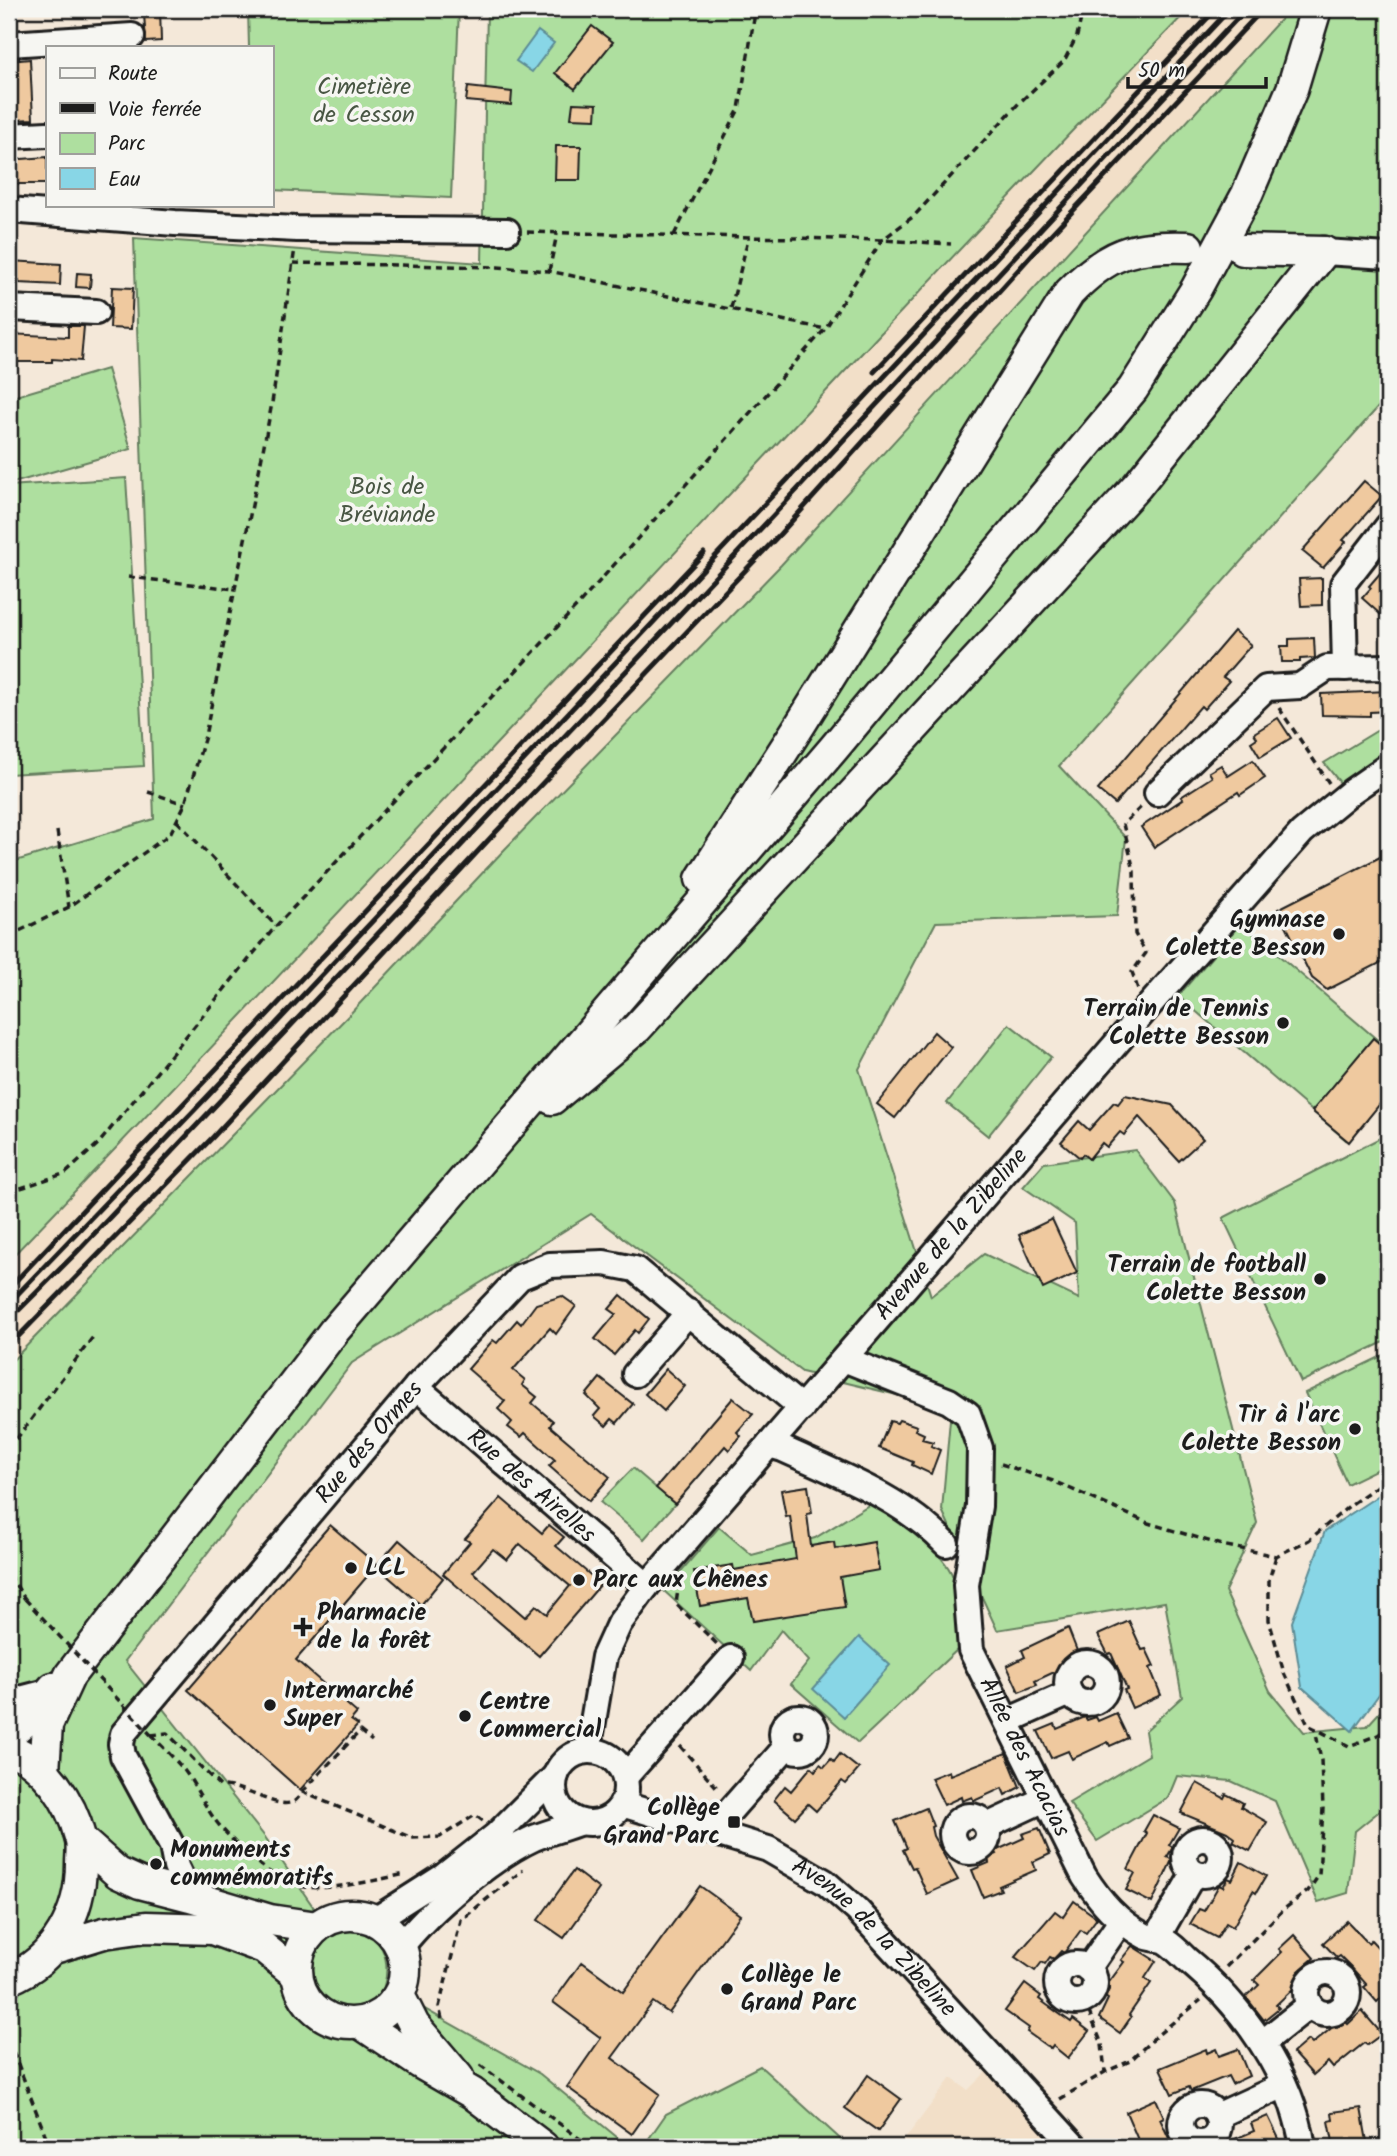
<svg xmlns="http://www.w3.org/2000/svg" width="1397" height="2156" font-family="Kalam,sans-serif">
  <rect width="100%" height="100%" fill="#f4e8d9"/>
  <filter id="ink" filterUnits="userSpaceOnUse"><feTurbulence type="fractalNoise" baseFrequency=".0143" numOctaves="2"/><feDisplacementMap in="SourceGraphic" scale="14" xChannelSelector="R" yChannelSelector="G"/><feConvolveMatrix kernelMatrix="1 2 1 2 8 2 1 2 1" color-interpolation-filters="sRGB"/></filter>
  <g filter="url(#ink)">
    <g fill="#f2dfc8">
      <path d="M1189 9H1290L781 565 505 849 348 1016 9 1364V1260L328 923 965 241Z"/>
      <path d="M986 2072 1059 2147H899L951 2078 968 2090Z"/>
    </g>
    <g fill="#aedf9f" stroke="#657e5e" stroke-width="2">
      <path d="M248 9H459L451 198 271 190V47H249Z"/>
      <path d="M487 9H1189C791 422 406 847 9 1260V863L154 819 134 238 482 263Z"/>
      <path d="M1290 9H1388V396L1059 766 1126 838 1117 916 936 922 859 1069 931 1296 984 1254 1079 1299 1075 1223 1023 1187 1044 1163 1135 1150 1175 1203 1257 1523 1225 1591 1270 1691 1304 1732 1367 1726 1388 1703V1804L1355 1831 1348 1893 1318 1902 1275 1801 1231 1781 1177 1776 1168 1798 1097 1841 1069 1803 1149 1755 1145 1731 1182 1697 1165 1602 997 1630 942 1510 951 1408 802 1372 591 1214 352 1363 125 1661 265 1837 330 1931C368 1917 395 1948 384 1986L540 2074 629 2147H9V1364L348 1016 505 849 781 565Z"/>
      <path d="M107 369 131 449 13 483 9 470V398Z"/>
      <path d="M126 478 144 766 9 774V486Z"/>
      <path d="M1388 724V757L1346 790 1324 763Z"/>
      <path d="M1241 923 1388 1049V1091L1346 1140 1178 996Z"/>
      <path d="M1009 1024 1051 1057 988 1136 947 1103Z"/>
      <path d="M1388 1134V1340L1301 1382 1223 1218Z"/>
      <path d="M1388 1353V1464L1347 1484 1305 1393Z"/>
      <path d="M633 1468 675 1504 644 1539 600 1502Z"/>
      <path d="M872 1503C894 1517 944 1551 953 1577 958 1590 958 1632 959 1648L858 1743 791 1684 809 1661 781 1630 751 1671 664 1591 719 1527 752 1555 815 1538Z"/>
      <path d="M760 2066 849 2147H643L666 2114Z"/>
    </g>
    <g fill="#88d6e6" stroke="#5d8c95" stroke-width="2">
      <path d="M538 31 554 43 532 72 516 61Z"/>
      <path d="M1388 1489V1682L1352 1731 1302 1687 1292 1622 1325 1531Z"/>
      <path d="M859 1637 890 1665 844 1717 813 1689Z"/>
    </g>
    <g fill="#efc99f" stroke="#1c1c1c" stroke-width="2" fill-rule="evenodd">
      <path d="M146 9H160L161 41 146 42 144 14H146Z"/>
      <path d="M592 26 613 42 575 89 555 73Z"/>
      <path d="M30 59 33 119 14 120V110H11L9 61Z"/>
      <path d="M468 87 512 92 511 105 466 101Z"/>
      <path d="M573 103 597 104 596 119 571 118Z"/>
      <path d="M556 146H581L580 180H555Z"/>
      <path d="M47 157V184H9V160Z"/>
      <path d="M10 261 61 264 60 285 19 283V280L10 279Z"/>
      <path d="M77 273 91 274 90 288 76 287Z"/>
      <path d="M112 287 133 288 131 329 110 328Z"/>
      <path d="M68 326H84L81 361 52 359V362H9V334L68 337Z"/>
      <path d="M1364 481 1382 496 1343 540 1346 542 1323 568 1302 551Z"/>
      <path d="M1388 564V604L1380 614 1362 598 1371 588 1369 586Z"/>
      <path d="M1322 578V605L1301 606 1299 579Z"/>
      <path d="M1234 631 1251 645 1223 677 1229 681 1204 709 1201 706 1115 804 1098 790Z"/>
      <path d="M1314 638 1315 658 1300 659V662H1282L1281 646H1289V639Z"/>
      <path d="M1388 691V711L1370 712V716L1322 715 1321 694Z"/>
      <path d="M1278 718 1291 738 1260 757 1251 742 1257 738 1254 733Z"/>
      <path d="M1253 760 1265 778 1240 795 1238 792 1154 847 1141 827 1183 799 1181 797 1212 777 1209 772 1221 765 1228 776Z"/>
      <path d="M1388 853V959L1327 990 1312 978 1278 909Z"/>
      <path d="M934 1032 951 1047 895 1118 877 1104Z"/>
      <path d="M1373 1038 1388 1051V1094L1349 1142 1312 1111Z"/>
      <path d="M1125 1095 1172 1105 1203 1139 1179 1161 1139 1117 1124 1135 1120 1132 1107 1147 1102 1143 1089 1159 1083 1154 1080 1158 1061 1142 1079 1121 1089 1130 1114 1102 1118 1104Z"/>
      <path d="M1052 1219 1077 1273 1043 1289 1019 1235Z"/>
      <path d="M621 1295 649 1319 638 1333 635 1330 614 1355 595 1339 616 1314 609 1309Z"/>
      <path d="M562 1296 576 1306 556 1334 550 1328 513 1370 525 1380 522 1385 537 1397 532 1403 553 1421 550 1426 610 1477 589 1501 549 1466 555 1460 525 1433 521 1437 508 1427 512 1422 498 1409 505 1401 468 1369 493 1340 497 1343 517 1320 521 1324 536 1304Z"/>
      <path d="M666 1369 685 1386 664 1411 645 1394Z"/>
      <path d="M600 1378 633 1404 617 1423 612 1419 606 1426 594 1416 600 1409 586 1395Z"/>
      <path d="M733 1398 753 1414 737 1432 741 1436 729 1450 725 1446 675 1504 656 1488Z"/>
      <path d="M899 1420 917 1426 915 1430 924 1434 922 1439 933 1442 931 1446 940 1450 931 1474 912 1465 913 1462 879 1448 890 1421 897 1423Z"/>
      <path d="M808 1486 812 1513 807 1514 811 1546 834 1542 835 1549 874 1542 879 1570 840 1577 845 1607 753 1621 748 1598 700 1606 694 1571 733 1565 734 1570 796 1559 790 1516 786 1517 781 1490Z"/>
      <path d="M501 1498 542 1533 549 1525 564 1537 556 1546 601 1584 539 1656 443 1574 470 1542 465 1539ZM520 1544 570 1586 547 1614 536 1605 525 1617 473 1572 493 1549 507 1560Z"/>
      <path d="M330 1525 377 1565 399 1540 443 1578 421 1605 376 1566 296 1660 357 1713 351 1720 358 1725 300 1790 188 1690Z"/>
      <path d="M1129 1621 1142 1650 1146 1649 1154 1666 1150 1668 1161 1695 1132 1708 1124 1690 1127 1689 1111 1653 1108 1654 1098 1635Z"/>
      <path d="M1068 1628 1077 1651 1068 1655 1069 1660 1061 1664 1063 1668 1035 1681 1037 1685 1019 1692 1007 1666 1025 1657 1022 1650Z"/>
      <path d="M1116 1713 1128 1738 1110 1746 1108 1742 1072 1759 1068 1751 1051 1758 1038 1731 1055 1724 1057 1729 1085 1717 1087 1720 1096 1717 1098 1721Z"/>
      <path d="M1006 1753 1020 1787 1005 1795 1002 1788 974 1801 972 1797 962 1801 961 1797 944 1805 931 1778 949 1771 950 1775Z"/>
      <path d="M840 1754 859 1769 846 1784 842 1781 816 1811 808 1804 795 1818 774 1800 785 1786 791 1791 811 1767 815 1771 820 1764 824 1767 831 1759 834 1762Z"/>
      <path d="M1197 1783 1224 1798 1226 1794 1234 1798 1243 1803 1241 1807 1267 1822 1250 1851 1233 1842 1235 1838 1227 1832 1181 1813Z"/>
      <path d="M926 1808 933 1826 931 1827 933 1836 958 1880 927 1894 915 1867 912 1868 903 1850 907 1848 895 1821Z"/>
      <path d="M1153 1815 1179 1828 1169 1845 1173 1847 1167 1857 1172 1860 1152 1903 1126 1890 1135 1873 1128 1869 1147 1833 1144 1831Z"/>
      <path d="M1039 1828 1050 1854 1033 1862 1036 1870 999 1886 1001 1890 983 1897 972 1870 989 1863 988 1858 997 1854 995 1851 1024 1838 1022 1834Z"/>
      <path d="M1241 1862 1266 1876 1256 1893 1253 1891 1233 1927 1226 1923 1217 1938 1190 1924 1199 1909 1204 1911 1219 1885 1223 1887 1228 1878 1232 1880Z"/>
      <path d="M574 1870 599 1889 564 1938 538 1920Z"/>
      <path d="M700 1886 740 1915 669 2013 653 2002 612 2058 660 2094 632 2134 567 2087 601 2038 553 2002 582 1962 623 1992Z"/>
      <path d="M1074 1901 1097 1918 1086 1933 1081 1930 1064 1953 1061 1951 1054 1959 1050 1957 1045 1964 1042 1962 1035 1971 1015 1957 1055 1911 1063 1917Z"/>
      <path d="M1347 1921 1368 1943 1371 1940 1384 1954 1381 1957 1388 1965V1992L1377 2002 1364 1987 1367 1985 1350 1966 1340 1956 1337 1958 1323 1943Z"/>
      <path d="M1294 1935 1314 1958 1299 1971 1302 1976 1296 1982 1298 1984 1276 2005 1279 2008 1264 2020 1246 1997 1259 1985 1254 1980 1282 1952 1279 1949Z"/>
      <path d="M1132 1946 1156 1961 1145 1978 1151 1983 1129 2015 1131 2017 1120 2033 1099 2018 1108 1999 1105 1997 1110 1988 1107 1985 1124 1962 1121 1960Z"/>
      <path d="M1025 1984 1041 1996 1039 1999 1047 2005 1071 2022 1073 2019 1089 2031 1068 2058 1053 2046 1051 2049 1027 2032 1029 2028 1005 2011Z"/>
      <path d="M1362 2011 1382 2034 1367 2045 1364 2043 1333 2068 1328 2062 1313 2075 1293 2053 1308 2040 1312 2044 1334 2026 1337 2028 1345 2021 1348 2024Z"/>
      <path d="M1206 2049 1207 2053 1216 2049 1219 2056 1238 2049 1249 2076 1232 2084 1228 2076 1191 2091 1189 2087 1172 2094 1160 2068Z"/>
      <path d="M868 2075 901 2099 878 2131 845 2108Z"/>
      <path d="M1156 2099 1164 2117 1160 2119 1173 2147H1141L1126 2112Z"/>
      <path d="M1361 2108 1368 2147H1334L1329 2121 1333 2120 1332 2112Z"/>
      <path d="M1268 2116 1281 2143 1270 2147H1216L1254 2131 1251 2123Z"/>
    </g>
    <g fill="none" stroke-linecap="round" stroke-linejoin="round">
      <g stroke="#1c1c1c" stroke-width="30">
        <g id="minor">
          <path d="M9 44 132 36"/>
          <path d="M9 136 47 134"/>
          <path d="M9 210 175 223 297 229 507 231"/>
          <path d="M1324 252 1388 256"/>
          <path d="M9 308 96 312"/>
          <path d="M1345 668 1343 584 1388 526"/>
          <path d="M1157 793 1266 688 1300 686 1327 668 1388 667"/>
          <path id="s1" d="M844 1359 949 1401 968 1414 980 1448 979 1506 966 1585 971 1650 1084 1876C1100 1901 1118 1922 1145 1936 1151 1939 1159 1938 1165 1941 1172 1945 1180 1953 1186 1959 1242 2005 1292 2074 1303 2147"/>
          <path d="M635 1374 689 1312"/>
          <path id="s2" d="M416 1387 637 1577 646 1587"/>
          <path d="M769 1445 783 1449C840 1475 902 1498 946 1544"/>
          <circle cx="1087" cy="1683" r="20"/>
          <path d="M9 1699H20L47 1692"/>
          <circle cx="799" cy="1734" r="17"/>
          <path d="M1007 1721 1070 1693"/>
          <circle cx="590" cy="1787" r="36"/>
          <path id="s3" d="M588 1751 604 1657 619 1624 646 1587 1154 1000 1302 832 1352 791 1388 766"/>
          <path d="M625 1777 731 1658"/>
          <path id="s4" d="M622 1804 768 1849 825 1882 857 1910 1075 2147"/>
          <circle cx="970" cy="1834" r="18"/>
          <path d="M987 1826 1045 1799"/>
          <path d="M712 1831 786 1747"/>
          <circle cx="1203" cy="1857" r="18"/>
          <path id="s5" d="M190 1896 176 1867 172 1846 123 1756 121 1744 123 1734 416 1387 520 1277 550 1265 604 1263 635 1269 802 1408"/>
          <path d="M375 1920 444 1876 496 1835 556 1775"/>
          <path d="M1156 1939 1194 1873"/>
          <path d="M401 1947C430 1910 491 1858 534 1838 549 1832 565 1828 581 1822"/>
          <circle cx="1076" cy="1983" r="19"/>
          <path d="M1088 1969 1121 1921"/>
          <circle cx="1327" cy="1993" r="21"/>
          <path d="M1262 2043 1310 2005"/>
          <circle cx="1200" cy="2124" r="19"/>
          <path d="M1217 2116 1284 2085"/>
        </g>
      </g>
      <g stroke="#1c1c1c" stroke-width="35">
        <g id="major">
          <path d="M1243 250 1324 252"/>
          <path d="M701 879 800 725 1069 293C1108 253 1132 245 1188 247"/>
          <path d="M552 1099 637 1028 1137 486 1324 252"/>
          <path d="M9 1734 28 1718 53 1688"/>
          <path d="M9 1750C27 1754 43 1770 55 1785 67 1801 75 1817 80 1837 83 1845 81 1855 81 1864 81 1913 56 1960 9 1979"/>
          <path d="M44 1771 47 1725 70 1675 334 1331 834 748 1133 389 1196 289 1247 194 1292 89 1316 9"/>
          <path d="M81 1840 118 1873 140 1883 190 1896 270 1920 317 1927"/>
          <circle cx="351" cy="1969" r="54"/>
          <path d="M51 1949 104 1933 146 1927 212 1929 264 1948 297 1975"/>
          <path d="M395 2000 403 2003 414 2025 458 2077"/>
          <path d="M360 2023 420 2063 472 2093 543 2147"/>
        </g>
      </g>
      <g stroke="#1c1c1c" stroke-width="3.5" stroke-dasharray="7 5" stroke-linecap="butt">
        <path d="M527 232 882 240 951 244"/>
        <path d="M674 235 739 109 754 19 752 9"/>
        <path d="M293 263 498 267 549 271 825 329"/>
        <path d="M549 271 557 234"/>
        <path d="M731 308 748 239"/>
        <path d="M128 577 235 589"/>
        <path d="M1279 708 1329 783"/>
        <path d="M148 792 185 804"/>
        <path d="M177 821 276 926"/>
        <path d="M57 831 69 907"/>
        <path d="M9 936 69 907 170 834 185 804 205 736 260 466 272 403 295 248"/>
        <path d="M1138 989 1132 972 1146 953 1135 934 1134 871 1123 824 1141 807"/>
        <path d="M9 1192 66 1173 99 1143 276 926 579 604 825 329 882 240 914 216 1019 103 1064 61 1077 36 1083 9"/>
        <path d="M9 1449 93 1337"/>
        <path d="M1001 1464 1053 1481 1148 1523 1222 1545 1276 1556 1309 1540 1349 1506 1388 1478"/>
        <path d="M1276 1556 1269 1580V1620L1284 1673 1308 1725 1349 1746 1378 1735 1388 1728"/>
        <path d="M9 1575 25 1599"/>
        <path d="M679 1582 676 1604 717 1644"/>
        <path d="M151 1735C162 1746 174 1758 184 1770 197 1787 205 1808 219 1825 237 1846 271 1880 299 1886 327 1892 377 1880 405 1874"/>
        <path d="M151 1735 167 1733 220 1786C244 1785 272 1807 290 1803 296 1802 299 1797 302 1792L412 1838 440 1837 475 1815 483 1821"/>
        <path d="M680 1746 719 1790"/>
        <path d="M302 1792 360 1731 372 1741"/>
        <path d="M1226 1967 1284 1909 1308 1891 1319 1875 1323 1808 1321 1760 1315 1728"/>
        <path d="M1084 2000 1102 2044 1105 2072"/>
        <path d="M442 2019 439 2007 461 1920 523 1870"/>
        <path d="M9 2041 50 2147"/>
        <path d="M480 2065 591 2147"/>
        <path d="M1060 2099 1105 2072 1130 2061 1155 2037 1201 2000"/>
      </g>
      <use href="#minor" stroke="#f6f6f2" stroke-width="24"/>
      <use href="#major" stroke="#f6f6f2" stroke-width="30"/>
      <g stroke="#1c1c1c" stroke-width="5">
        <path d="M874 372 1216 9"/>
        <path d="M9 1288 704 553"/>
        <path d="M9 1303 207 1097 1230 9"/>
        <path d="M9 1320 75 1254 767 522 1246 9"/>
        <path d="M9 1346 213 1137 494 834 780 534 1037 249 1263 9"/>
      </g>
      <path stroke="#1c1c1c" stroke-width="3.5" stroke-dasharray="7 5" stroke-linecap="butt" d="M25 1599 151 1735"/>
    </g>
  </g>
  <g fill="#1c1c1c" stroke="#f6f6f2" stroke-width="2.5">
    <circle cx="1339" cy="934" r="7"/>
    <circle cx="1283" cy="1023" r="7"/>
    <circle cx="1320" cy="1279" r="7"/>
    <circle cx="1355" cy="1429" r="7"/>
    <circle cx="351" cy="1568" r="7"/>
    <circle cx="579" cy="1580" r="7"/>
    <path d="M299.5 1616.5h7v7h7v7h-7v7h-7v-7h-7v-7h7z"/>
    <circle cx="270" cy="1705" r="7"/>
    <circle cx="465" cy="1716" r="7"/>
    <rect x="727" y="1815" width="14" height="14" rx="3.5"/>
    <circle cx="156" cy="1864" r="7"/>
    <circle cx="727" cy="1989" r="7"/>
  </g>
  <g text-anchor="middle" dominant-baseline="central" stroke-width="7" stroke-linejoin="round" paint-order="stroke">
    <g font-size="24" fill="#485643" stroke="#f6f6f2">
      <text x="364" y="87">Cimetière<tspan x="364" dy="28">de Cesson</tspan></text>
      <text x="387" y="487">Bois de<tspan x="387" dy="28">Bréviande</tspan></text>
    </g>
    <g font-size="24" font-weight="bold" fill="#1c1c1c" stroke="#f6f6f2" text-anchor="start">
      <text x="1325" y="920" text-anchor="end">Gymnase<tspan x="1325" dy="28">Colette Besson</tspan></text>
      <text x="1269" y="1009" text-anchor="end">Terrain de Tennis<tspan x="1269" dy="28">Colette Besson</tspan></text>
      <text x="1306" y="1265" text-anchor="end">Terrain de football<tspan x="1306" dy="28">Colette Besson</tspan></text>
      <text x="1341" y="1415" text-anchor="end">Tir à l'arc<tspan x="1341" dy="28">Colette Besson</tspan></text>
      <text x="365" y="1568">LCL</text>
      <text x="593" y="1580">Parc aux Chênes</text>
      <text x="317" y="1613">Pharmacie<tspan x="317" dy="28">de la forêt</tspan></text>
      <text x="284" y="1691">Intermarché<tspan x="284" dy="28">Super</tspan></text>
      <text x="479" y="1702">Centre<tspan x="479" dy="28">Commercial</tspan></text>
      <text x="720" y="1808" text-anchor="end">Collège<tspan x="720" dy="28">Grand Parc</tspan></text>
      <text x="170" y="1850">Monuments<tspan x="170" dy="28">commémoratifs</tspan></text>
      <text x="741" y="1975">Collège le<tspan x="741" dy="28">Grand Parc</tspan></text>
    </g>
    <g font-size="24" fill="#1c1c1c" stroke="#f6f6f2">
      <text stroke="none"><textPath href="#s3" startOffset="644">Avenue de la Zibeline</textPath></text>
      <text stroke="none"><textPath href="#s5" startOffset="560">Rue des Ormes</textPath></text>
      <text stroke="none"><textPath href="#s2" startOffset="152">Rue des Airelles</textPath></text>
      <text stroke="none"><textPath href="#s1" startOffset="495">Allée des Acacias</textPath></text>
      <text stroke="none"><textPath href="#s4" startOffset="292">Avenue de la Zibeline</textPath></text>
    </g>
  </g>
  <rect width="1397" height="2156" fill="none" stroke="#f6f6f2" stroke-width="35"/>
  <rect x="18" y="18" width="1362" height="2121" fill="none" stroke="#1c1c1c" stroke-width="2.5" filter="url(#ink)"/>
  <rect x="46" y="46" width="228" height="161" fill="#f6f6f2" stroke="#9f9f9c" stroke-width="2"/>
  <rect x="60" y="68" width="35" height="10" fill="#f6f6f2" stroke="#9f9f9c" stroke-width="2"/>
  <text x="108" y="80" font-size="21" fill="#1c1c1c">Route</text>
  <rect x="60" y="103" width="35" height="10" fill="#1c1c1c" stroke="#9f9f9c" stroke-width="2"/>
  <text x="108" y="116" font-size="21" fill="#1c1c1c">Voie ferrée</text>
  <rect x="60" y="133" width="35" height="21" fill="#aedf9f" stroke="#9f9f9c" stroke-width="2"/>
  <text x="108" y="150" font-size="21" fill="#1c1c1c">Parc</text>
  <rect x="60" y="168" width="35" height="21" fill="#88d6e6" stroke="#9f9f9c" stroke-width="2"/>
  <text x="108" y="186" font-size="21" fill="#1c1c1c">Eau</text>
  <path d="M1128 77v10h138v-10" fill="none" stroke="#1c1c1c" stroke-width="3.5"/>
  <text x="1138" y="77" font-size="21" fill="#1c1c1c" stroke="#f6f6f2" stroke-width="5" paint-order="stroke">50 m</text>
</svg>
